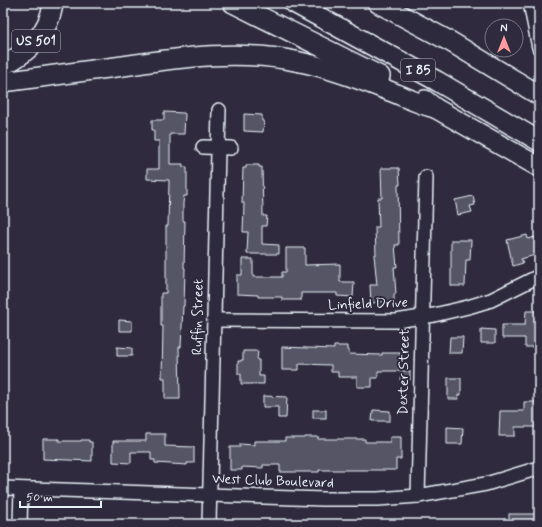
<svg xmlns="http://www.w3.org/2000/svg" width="542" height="527" font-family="Mynerve,sans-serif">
  <rect width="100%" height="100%" fill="#2f2a3d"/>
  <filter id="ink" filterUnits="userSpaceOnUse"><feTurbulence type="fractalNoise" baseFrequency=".025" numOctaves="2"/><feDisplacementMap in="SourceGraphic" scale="8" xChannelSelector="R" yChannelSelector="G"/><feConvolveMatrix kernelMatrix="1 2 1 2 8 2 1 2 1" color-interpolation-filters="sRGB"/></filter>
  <g filter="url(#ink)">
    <g fill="#575565" stroke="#e8f1f8">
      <path d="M164 112 184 113 185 114 184 134H170V164H183V167H187V196H184L183 203V221H185L184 268H185L184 306H183L181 347H179L180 399H165V378H162L163 326H161V293H166V226H168L169 180 147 179V169H159V141H154V130H152V120H164Z"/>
      <path d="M244 114 262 115V121H264L263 132 244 131Z"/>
      <path d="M246 165H259V167H262L263 216H267L266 226H262V244L279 245V254H247L248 232H243L244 203H242L243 168H246Z"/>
      <path d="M381 168H399L400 185H398L399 245H395L397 267H394L396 294H394V301L371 303 370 285H377L374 255H376L375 227H379L378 198H382Z"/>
      <path d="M473 196 475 205 470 206 472 212 458 215 455 200Z"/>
      <path d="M527 235 528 239 539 236V254L521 259 523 263 513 266 507 240Z"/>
      <path d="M451 240H471L470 260H466L465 286H451Z"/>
      <path d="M286 248H305V265L340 264V282H354L353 297 337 296V293H301V300H282V297H258V295L237 294V275H242V259H253V277H282V272H286Z"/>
      <path d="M526 311H536V316H539V334H537V347H525V338H502V325H525Z"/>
      <path d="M119 320 132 321V331H119Z"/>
      <path d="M481 329 495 330V343H481Z"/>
      <path d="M450 337H463L462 353H449Z"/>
      <path d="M334 346H347V350H349V354L382 355V353H400L399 371H378V378H372V387H357V377H338V372H331V365L299 364V370H282V347L334 349Z"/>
      <path d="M117 347 132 348V356H117Z"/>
      <path d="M243 351H258L257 360H259V376H264V384H241V374H238V361H241V360H243Z"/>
      <path d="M401 371H410V380H400Z"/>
      <path d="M448 378H461V395H458V399H448Z"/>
      <path d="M263 396 287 397 286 418H278V407H263Z"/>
      <path d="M524 402H538L539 427H515V436H499L500 411H524Z"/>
      <rect x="313" y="410" width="13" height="8"/>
      <path d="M373 410 390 411V421H372Z"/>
      <path d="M447 427 463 428 462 444H447Z"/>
      <path d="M146 434H165V446L194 447V463H187V465L155 463V460H151V452H131V463L113 462V441H146Z"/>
      <path d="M305 437H318V439H365V442H390V437H401V459H396V470H319V472H280V465H263V468L242 467V470H230V447H240V444L254 445V441H285V438H305Z"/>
      <path d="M43 439H59V441H81V440H89V442H92V461L43 459Z"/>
      <rect x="509" y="514" width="30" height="10"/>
    </g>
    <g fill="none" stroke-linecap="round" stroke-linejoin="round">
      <g stroke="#e8f1f8" stroke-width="16">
        <g id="minor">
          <path d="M530 3 539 48"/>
          <path d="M203 147 231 148"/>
          <path d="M214 320 396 321 434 315 468 307 491 300 539 276"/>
          <path d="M3 488 323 499H378L418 496 486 484 539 468"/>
          <path d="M418 496 426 177"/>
          <path d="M20 524 21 489"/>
          <path d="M209 524 219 110"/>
        </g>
      </g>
      <g stroke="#e8f1f8" stroke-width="22">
        <g id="highway">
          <path d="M233 3 380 76"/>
          <path d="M294 3 437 81 539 141"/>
          <path d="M378 3 451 42 539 95"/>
          <path d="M3 65C28 54 50 31 53 3"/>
          <path d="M3 82C43 77 83 71 123 66 182 57 242 49 300 62 330 68 359 79 387 90 403 96 418 104 435 108"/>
          <path d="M425 100 435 108 539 167"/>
        </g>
      </g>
      <use href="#minor" stroke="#2f2a3d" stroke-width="13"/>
      <use href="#highway" stroke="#2f2a3d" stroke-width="19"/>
    </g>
  </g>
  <g text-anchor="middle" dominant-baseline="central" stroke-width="4" stroke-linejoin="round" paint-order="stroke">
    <g fill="#2f2a3d" stroke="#b0b5c0" stroke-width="1">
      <rect x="12" y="30" width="48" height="22" rx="3"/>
      <rect x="401" y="59" width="34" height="22" rx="3"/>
    </g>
    <g font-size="13" font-weight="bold" fill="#e8f1f8">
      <text x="36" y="41">US 501</text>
      <text x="418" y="70">I 85</text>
    </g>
    <g font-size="14" fill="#e8f1f8" stroke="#2f2a3d">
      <text transform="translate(368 304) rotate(-2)">Linfield Drive</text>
      <text transform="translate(198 317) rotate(-89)">Ruffin Street</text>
      <text transform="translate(404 372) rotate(-89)">Dexter Street</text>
      <text transform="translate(273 481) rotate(2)">West Club Boulevard</text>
    </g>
  </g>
  <rect width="542" height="527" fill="none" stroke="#2f2a3d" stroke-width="16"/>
  <rect x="8" y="8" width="526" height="511" fill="none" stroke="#e8f1f8" stroke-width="1.5" filter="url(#ink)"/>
  <g transform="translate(504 38)"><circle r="19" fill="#2f2a3d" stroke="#797a88"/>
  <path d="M0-3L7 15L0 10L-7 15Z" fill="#ff9aa2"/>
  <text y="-6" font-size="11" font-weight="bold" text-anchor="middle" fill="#e8f1f8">N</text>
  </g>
  <path d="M20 501v6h81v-6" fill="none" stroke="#e8f1f8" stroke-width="2"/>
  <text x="26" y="501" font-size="12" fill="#e8f1f8" stroke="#2f2a3d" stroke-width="3" paint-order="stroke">50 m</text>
</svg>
